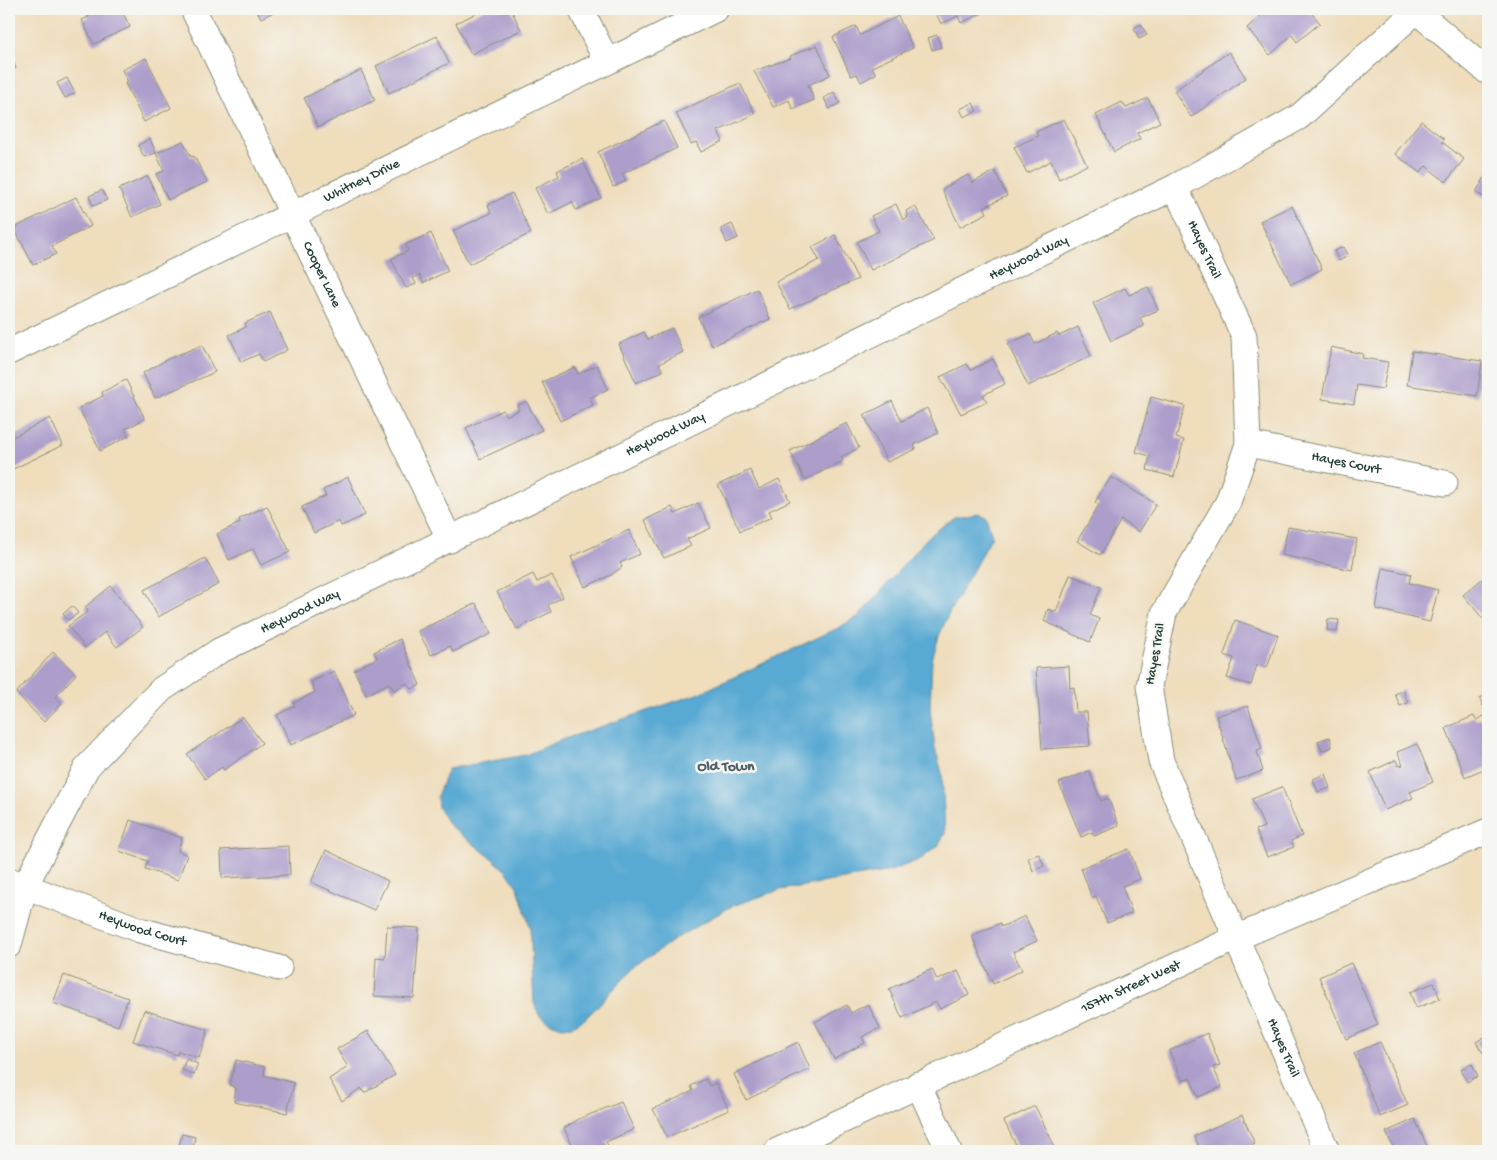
<svg xmlns="http://www.w3.org/2000/svg" width="1497" height="1160" font-family="'Gochi Hand',sans-serif">
  <rect width="100%" height="100%" fill="#f6f6f2"/>
  <filter id="ink" filterUnits="userSpaceOnUse"><feTurbulence type="fractalNoise" baseFrequency=".02" numOctaves="2"/><feDisplacementMap in="SourceGraphic" scale="10" xChannelSelector="R" yChannelSelector="G"/><feConvolveMatrix kernelMatrix="1 2 1 2 8 2 1 2 1" color-interpolation-filters="sRGB"/></filter>
  <filter id="wash" filterUnits="userSpaceOnUse"><feTurbulence type="fractalNoise" baseFrequency=".0096" numOctaves="4" result="noise"/><feDisplacementMap in="SourceGraphic" scale="20" xChannelSelector="R" yChannelSelector="G"/><feGaussianBlur stdDeviation="1.12" result="paint"/><feColorMatrix in="noise" values="0 0 0 0 0 0 0 0 0 0 0 0 0 0 0 0 0 1.4 0 .05"/><feComposite in="paint" operator="in"/></filter>
  <g filter="url(#wash)">
    <rect width="100%" height="100%" fill="#efddbc"/>
    <path fill="#59a9d3" stroke="#3c7384" d="M978 513 986 516 992 536 950 611 939 636 932 660 930 709 935 748 942 773 945 833 938 846 921 859 891 871 780 890 732 906 676 938 634 968 586 1018 573 1026 562 1027 548 1022 539 1015 534 1003 530 927 518 888 507 872 494 860 449 825 438 807 437 796 448 769 525 755 561 740 700 693 838 628 859 616 927 538 954 517Z"/>
    <g id="blocks">
      <g fill="#ac9dcb">
        <path d="M85 9H121L130 27 94 44 82 20 89 17Z"/>
        <path d="M256 9H280L261 18Z"/>
        <path d="M485 9H511L521 30 471 54 456 23Z"/>
        <path d="M934 9H985L986 11 961 23 958 16 941 24Z"/>
        <path d="M1268 9H1308L1320 23 1297 42 1292 35 1270 55 1247 28Z"/>
        <path d="M898 16 913 48 872 67 876 74 861 82 857 74 851 76 833 37 856 26 860 35Z"/>
        <path d="M1141 24 1147 35 1139 39 1134 28Z"/>
        <path d="M937 35 941 47 932 50 928 38Z"/>
        <path d="M437 36 449 63 389 93 376 66Z"/>
        <path d="M817 45 830 75 808 85 814 100 793 109 789 100 773 107 754 71 791 58 790 56Z"/>
        <path d="M1229 52 1246 78 1191 117 1174 91Z"/>
        <path d="M9 53 16 68 9 72Z"/>
        <path d="M146 58 171 108 144 122 125 83 128 82 122 70Z"/>
        <path d="M361 70 375 100 318 127 304 98Z"/>
        <path d="M67 78 75 93 65 98 57 83Z"/>
        <path d="M740 83 755 114 718 131 723 141 701 152 696 142 691 144 676 113Z"/>
        <path d="M834 92 840 103 829 109 824 98Z"/>
        <path d="M1148 98 1160 122 1137 133 1140 139 1114 152 1096 115 1122 102 1126 108Z"/>
        <path d="M973 103 977 111 964 117 960 109Z"/>
        <path d="M1064 119 1087 165 1059 179 1051 161 1027 173 1014 147 1038 136 1036 132Z"/>
        <path d="M664 121 677 148 622 174 626 181 613 187 598 152Z"/>
        <path d="M1421 121 1444 139 1442 142 1464 159 1446 182 1426 166 1420 173 1395 154Z"/>
        <path d="M150 139 156 153 144 157 138 145Z"/>
        <path d="M183 141 191 157 194 156 207 182 168 200 156 174 164 171 156 153Z"/>
        <path d="M582 159 601 198 576 210 572 202 548 214 535 188 559 176 557 171Z"/>
        <path d="M995 171 1007 196 984 207 987 213 960 227 942 189 968 175 972 183Z"/>
        <path d="M1488 172V200L1476 192Z"/>
        <path d="M148 176 160 204 132 217 119 189Z"/>
        <path d="M102 190 107 200 93 206 89 196Z"/>
        <path d="M512 193 531 233 469 264 453 231 491 213 488 205Z"/>
        <path d="M76 197 91 226 52 246 56 254 33 265 14 228Z"/>
        <path d="M896 204 903 220 908 217 906 211 915 206 934 240 871 270 857 242 879 231 871 216Z"/>
        <path d="M1292 206 1322 269 1291 284 1260 221Z"/>
        <path d="M732 224 738 238 727 243 721 229Z"/>
        <path d="M431 233 448 271 423 283 420 275 413 278 416 284 406 288 391 259 408 251 405 245Z"/>
        <path d="M835 235 858 279 790 309 776 282 819 260 812 247Z"/>
        <path d="M1343 247 1348 256 1339 261 1334 251Z"/>
        <path d="M1148 287 1158 310 1140 318 1144 326 1111 341 1093 303 1125 288 1129 295Z"/>
        <path d="M757 289 770 319 712 346 698 317Z"/>
        <path d="M270 312 287 350 263 362 259 354 241 362 229 335 246 327 245 323Z"/>
        <path d="M1078 327 1091 356 1028 386 1008 344 1030 334 1035 344 1057 333 1059 336Z"/>
        <path d="M672 328 683 352 659 364 663 371 636 383 619 344 644 332 648 339Z"/>
        <path d="M202 345 215 372 155 398 143 373 168 359Z"/>
        <path d="M1331 347 1363 354 1362 358 1388 362 1383 389 1357 385 1354 404 1322 399Z"/>
        <path d="M1412 351 1482 361 1477 396 1407 385Z"/>
        <path d="M993 359 1005 384 983 395 987 402 961 414 940 377 967 364 971 370Z"/>
        <path d="M597 365 608 389 590 398 593 405 560 421 542 382 575 367 578 374Z"/>
        <path d="M126 380 145 419 125 429 129 436 100 451 79 408 103 396 102 392Z"/>
        <path d="M1151 397 1185 406 1176 438 1184 440 1174 477 1147 470 1150 456 1136 452Z"/>
        <path d="M526 401 542 430 480 459 466 428 503 410 506 416 519 410 517 406Z"/>
        <path d="M892 401 902 421 927 408 938 433 914 445 916 449 887 462 864 415Z"/>
        <path d="M50 418 63 445 9 471V439Z"/>
        <path d="M847 423 859 448 841 457 843 461 805 480 790 451Z"/>
        <path d="M750 470 759 489 779 479 790 501 769 511 772 517 740 531 718 485Z"/>
        <path d="M348 477 365 515 341 526 339 521 314 533 302 507 326 496 323 490Z"/>
        <path d="M1111 477 1156 504 1139 532 1121 520 1100 555 1077 541 1099 505 1095 502Z"/>
        <path d="M698 503 711 528 687 539 691 546 664 558 645 520 672 507 675 514Z"/>
        <path d="M267 506 290 552 261 565 253 549 229 560 217 534 240 523 239 519Z"/>
        <path d="M1288 527 1357 539 1352 570 1282 555Z"/>
        <path d="M629 530 640 554 620 563 622 567 611 575 585 587 571 557Z"/>
        <path d="M205 558 219 584 158 617 144 590Z"/>
        <path d="M1383 568 1411 574 1409 583 1438 590 1430 622 1376 609Z"/>
        <path d="M533 574 537 582 552 575 563 597 548 605 551 612 517 629 497 592Z"/>
        <path d="M1488 574V617L1484 620 1463 595Z"/>
        <path d="M1070 575 1101 587 1090 615 1099 619 1090 642 1044 621 1048 609 1056 612Z"/>
        <path d="M111 586 143 627 117 647 105 632 85 648 68 626 88 611 85 607Z"/>
        <path d="M476 603 491 634 453 652 450 646 431 655 418 631Z"/>
        <path d="M72 606 78 613 68 620 63 614Z"/>
        <path d="M1328 619 1339 620 1337 632 1327 630Z"/>
        <path d="M1235 620 1278 635 1267 668 1257 665 1251 685 1227 678 1234 658 1224 655Z"/>
        <path d="M400 639 420 685 412 689 407 683 394 690 389 683 366 695 354 670 377 658 374 652Z"/>
        <path d="M53 652 76 674 55 697 62 703 44 722 16 693Z"/>
        <path d="M1069 666 1070 688 1074 687 1076 712H1087L1090 746 1042 749 1036 668Z"/>
        <path d="M334 671 354 715 291 745 277 715 295 706 294 703 315 692 311 682Z"/>
        <path d="M1403 690 1408 703 1400 706 1395 694Z"/>
        <path d="M1488 694V704L1483 706 1480 698Z"/>
        <path d="M1248 706 1262 749 1257 751 1263 771 1236 780 1216 716Z"/>
        <path d="M1488 714V745L1486 746 1488 750V767L1465 777 1446 728 1474 716 1476 720Z"/>
        <path d="M243 717 262 743 224 770 222 767 205 779 187 754Z"/>
        <path d="M1330 737 1332 747 1322 751 1318 741Z"/>
        <path d="M1417 744 1433 782 1410 792 1413 798 1385 810 1370 772 1396 760 1399 766 1403 765 1397 752Z"/>
        <path d="M1089 771 1101 801 1108 798 1119 826 1094 836 1092 832 1081 837 1059 783Z"/>
        <path d="M1325 774 1330 788 1318 792 1313 779Z"/>
        <path d="M1282 787 1302 836 1291 841 1294 847 1267 857 1256 830 1264 827 1252 799Z"/>
        <path d="M130 820 182 838 178 851 187 855 178 880 145 869 148 861 119 851Z"/>
        <path d="M289 846 290 875 222 878 221 850Z"/>
        <path d="M1129 849 1140 879 1122 886 1132 913 1107 923 1096 896 1092 898 1081 868Z"/>
        <path d="M326 850 388 881 374 910 311 882Z"/>
        <path d="M1039 854 1044 866 1033 871 1028 858Z"/>
        <path d="M1025 916 1037 941 1013 952 1022 970 993 984 972 936 1000 923 1001 927Z"/>
        <path d="M387 926 419 928 414 998 374 996 376 957 385 958Z"/>
        <path d="M1351 963 1378 1025 1346 1039 1319 977Z"/>
        <path d="M932 969 937 980 958 971 969 995 940 1009 936 1002 902 1018 889 989Z"/>
        <path d="M64 975 128 998 118 1026 53 1003Z"/>
        <path d="M1434 983 1440 999 1416 1008 1410 992Z"/>
        <path d="M868 1004 880 1028 862 1037 865 1043 834 1059 815 1022 847 1005 851 1013Z"/>
        <path d="M144 1010 208 1030 199 1058 178 1051 177 1055 133 1041Z"/>
        <path d="M368 1031 395 1075 364 1093 361 1088 342 1101 329 1079 348 1067 337 1049Z"/>
        <path d="M1207 1033 1220 1065 1213 1067 1222 1087 1198 1097 1190 1078 1183 1081 1169 1051Z"/>
        <path d="M1486 1036 1488 1039V1050L1483 1053 1476 1042Z"/>
        <path d="M798 1042 810 1069 746 1100 734 1074Z"/>
        <path d="M1380 1042 1408 1105 1380 1117 1354 1053Z"/>
        <path d="M186 1059 198 1064 194 1075 182 1070Z"/>
        <path d="M236 1060 265 1067 264 1075 294 1083 287 1113 234 1102 236 1088 230 1085Z"/>
        <path d="M1472 1064 1478 1076 1467 1082 1461 1069Z"/>
        <path d="M706 1079 709 1086 716 1083 729 1110 667 1137 653 1109 693 1091 691 1086Z"/>
        <path d="M621 1102 634 1129 606 1142 611 1151H575L564 1128 579 1119Z"/>
        <path d="M1035 1106 1054 1145 1047 1149 1048 1151H1019L1004 1121Z"/>
        <path d="M1242 1115 1255 1144 1239 1151H1201L1194 1136Z"/>
        <path d="M1415 1119 1429 1151H1395L1386 1132Z"/>
        <path d="M182 1134 195 1137 193 1149 179 1146Z"/>
      </g>
    </g>
  </g>
  <g filter="url(#ink)">
    <use href="#blocks" fill-opacity="0" stroke="#878d78" stroke-width="1"/>
    <g fill="none" stroke-linecap="round" stroke-linejoin="round">
      <g stroke="#878d78" stroke-width="27">
        <g id="minor">
          <path id="s1" d="M193 9 450 540"/>
          <path d="M581 9 607 62"/>
          <path d="M1414 9 1488 72"/>
          <path id="s2" d="M1175 187 1244 336 1248 444 1228 502 1164 613 1149 686 1161 761 1327 1151"/>
          <path id="s3" d="M9 352 716 9"/>
          <path id="s4" d="M1248 444 1445 483"/>
          <path id="s5" d="M9 880 140 930 279 968"/>
          <path id="s6" d="M9 945 25 886 87 767 162 689 219 651 1175 187 1299 117 1416 11"/>
          <path d="M918 1084 949 1151"/>
          <path id="s7" d="M777 1151 1236 938 1488 831"/>
        </g>
      </g>
      <use href="#minor" stroke="#fff" stroke-width="25"/>
    </g>
  </g>
  <g text-anchor="middle" dominant-baseline="central" stroke-width="5" stroke-linejoin="round" paint-order="stroke">
    <g font-size="14" fill="#1f3d34" stroke="#f6f6f2">
      <text stroke="none"><textPath href="#s3" startOffset="392">Whitney Drive</textPath></text>
      <text stroke="none"><textPath href="#s2" startOffset="69">Hayes Trail</textPath></text>
      <text stroke="none"><textPath href="#s6" startOffset="1272">Heywood Way</textPath></text>
      <text stroke="none"><textPath href="#s1" startOffset="295">Cooper Lane</textPath></text>
      <text stroke="none"><textPath href="#s6" startOffset="868">Heywood Way</textPath></text>
      <text stroke="none"><textPath href="#s4" startOffset="100">Hayes Court</textPath></text>
      <text stroke="none"><textPath href="#s6" startOffset="462">Heywood Way</textPath></text>
      <text transform="translate(1156 654) rotate(-80)">Hayes Trail</text>
      <text stroke="none"><textPath href="#s5" startOffset="142">Heywood Court</textPath></text>
      <text stroke="none"><textPath href="#s7" startOffset="390">157th Street West</textPath></text>
      <text stroke="none"><textPath href="#s2" startOffset="924">Hayes Trail</textPath></text>
    </g>
    <g font-size="15" font-weight="bold" fill="#505f69" stroke="#f6f6f2">
      <text x="726" y="767">Old Town</text>
    </g>
  </g>
  <rect width="1497" height="1160" fill="none" stroke="#f6f6f2" stroke-width="30"/>
</svg>
